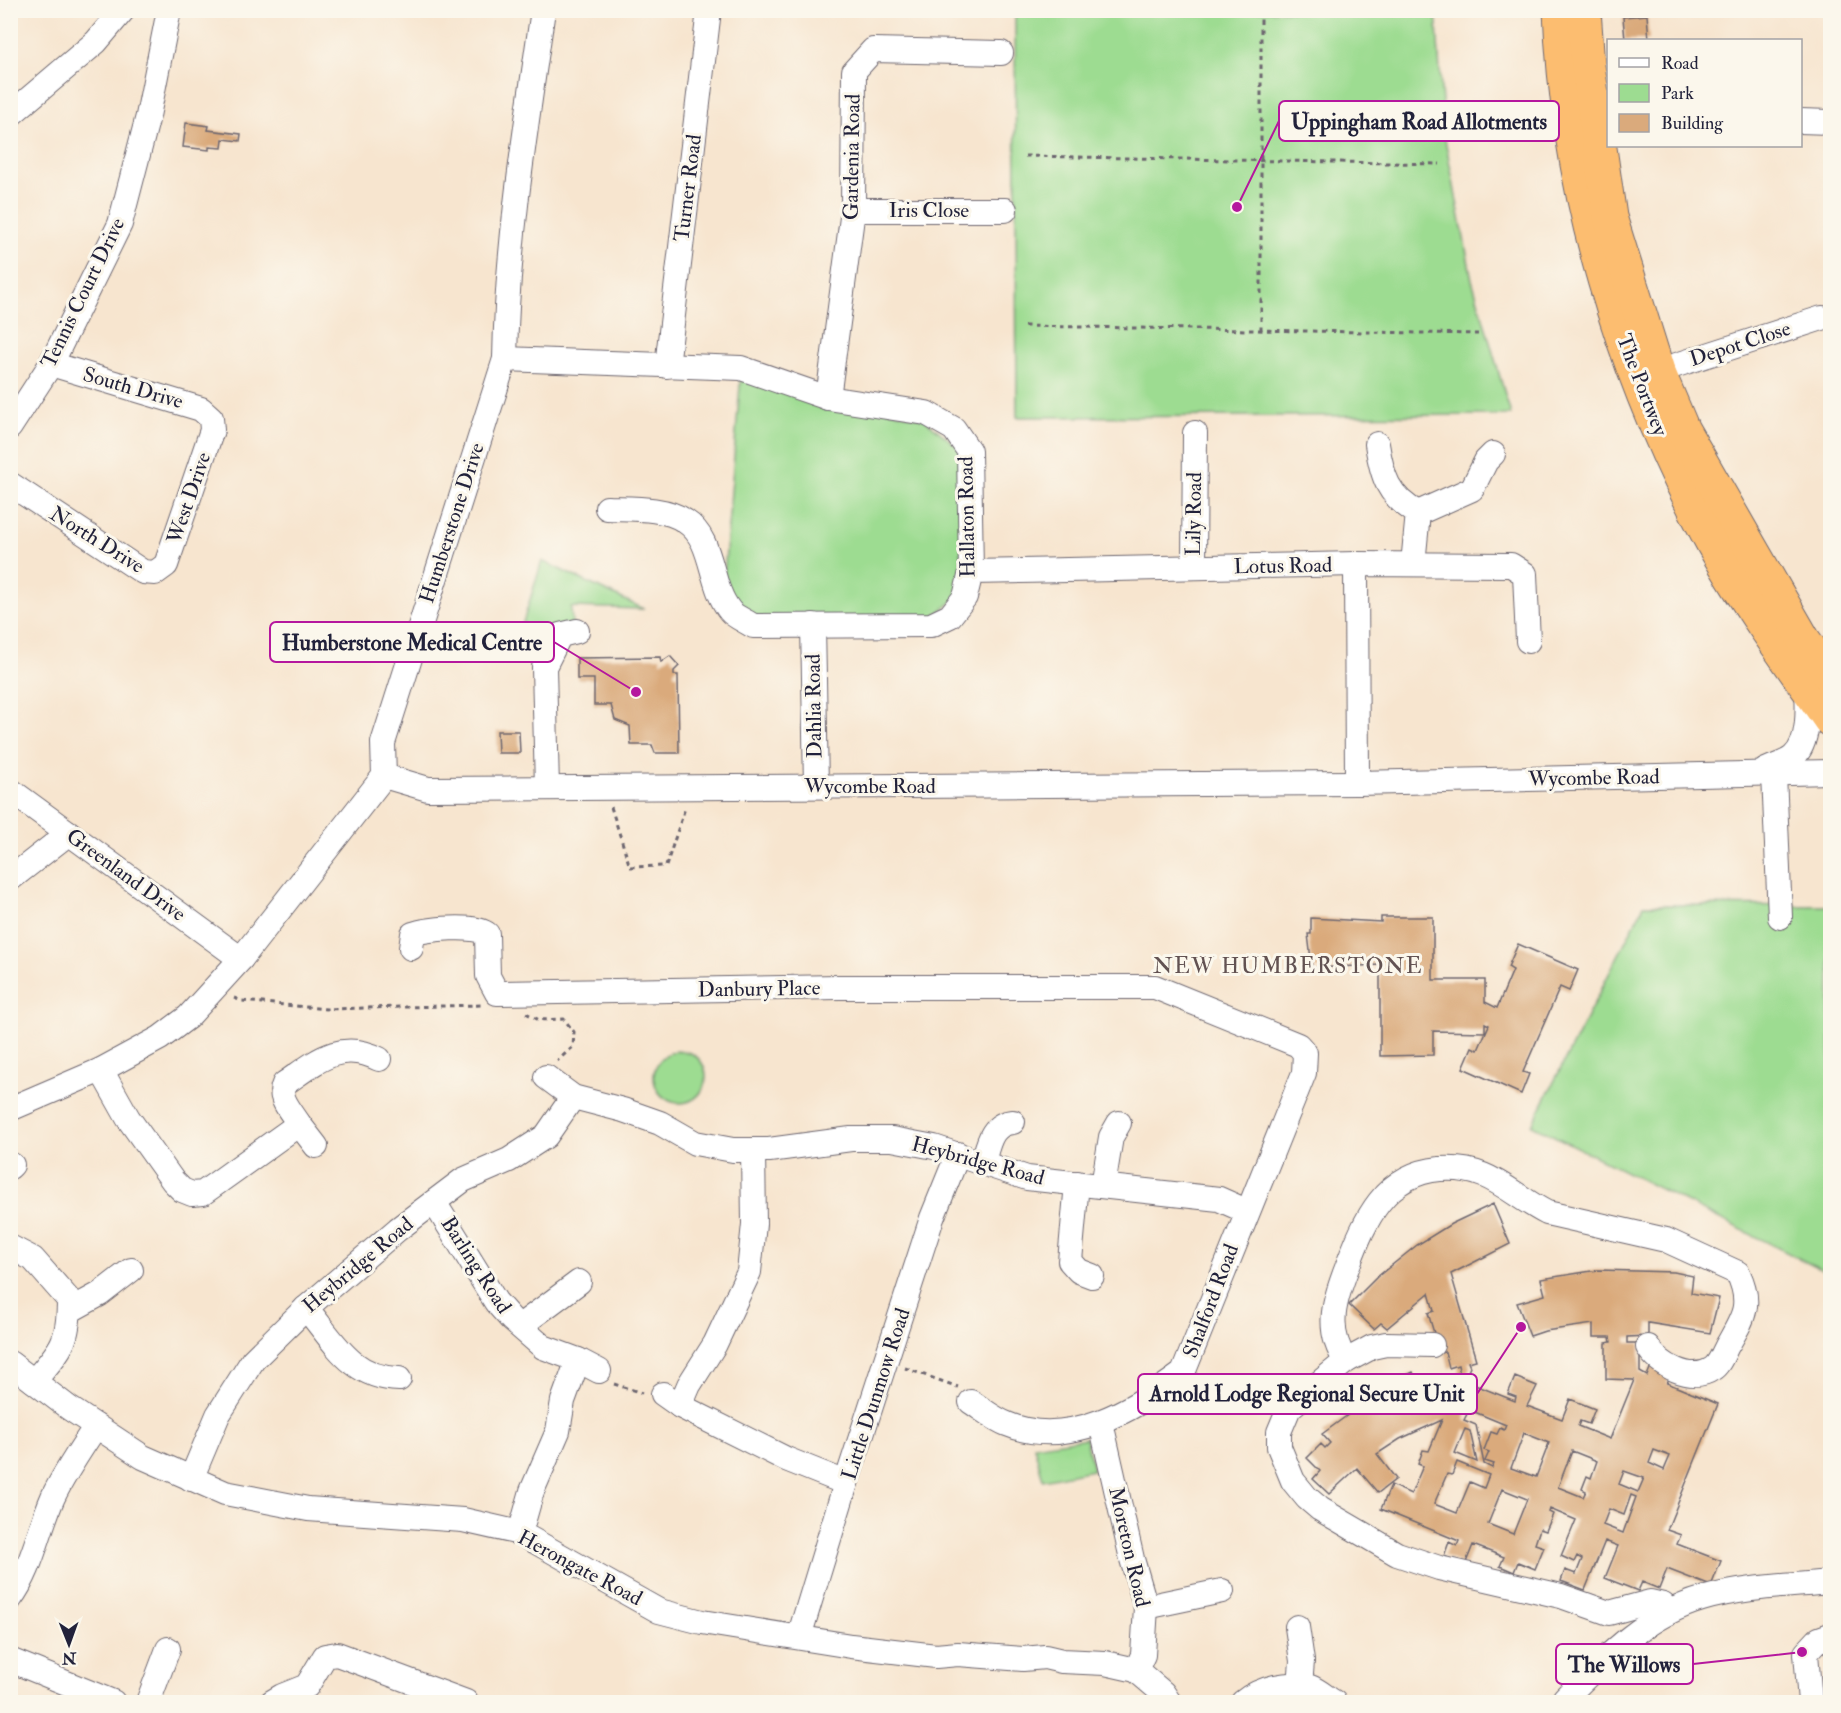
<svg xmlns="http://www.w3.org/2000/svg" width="1841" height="1713" font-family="'IM FELL Double Pica',serif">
  <rect width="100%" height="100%" fill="#fbf7ec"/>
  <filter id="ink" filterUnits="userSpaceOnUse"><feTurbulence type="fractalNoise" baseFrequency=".0167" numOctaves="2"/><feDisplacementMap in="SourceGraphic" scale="12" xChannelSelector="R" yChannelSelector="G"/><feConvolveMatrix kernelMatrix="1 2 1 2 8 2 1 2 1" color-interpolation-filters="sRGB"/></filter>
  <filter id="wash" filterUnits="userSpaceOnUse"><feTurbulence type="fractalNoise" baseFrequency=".008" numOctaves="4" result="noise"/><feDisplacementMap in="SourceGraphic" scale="24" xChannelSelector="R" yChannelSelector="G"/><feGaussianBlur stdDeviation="1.35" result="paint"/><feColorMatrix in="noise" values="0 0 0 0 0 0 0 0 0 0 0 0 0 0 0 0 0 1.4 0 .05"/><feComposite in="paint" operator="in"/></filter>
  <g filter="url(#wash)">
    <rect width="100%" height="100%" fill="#f7e5cf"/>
    <g fill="#9ddc91" stroke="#607f66" stroke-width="1.5">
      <path d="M1015 11H1436L1444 134 1472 280 1511 415 1017 417Z"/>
      <path d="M741 374 924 419 964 452 961 595 930 619 755 620 723 586Z"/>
      <path d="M542 561 644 609 571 607 572 624 535 665 534 632H520Z"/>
      <path d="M1644 905 1830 906V1274L1532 1125Z"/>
      <circle cx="680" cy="1077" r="26"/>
      <path d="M1086 1438 1093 1470 1043 1480 1034 1446Z"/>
    </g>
    <g id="blocks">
      <g fill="#daaa7c" fill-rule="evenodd">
        <path d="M1647 15 1649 40H1625L1623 17Z"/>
        <path d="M186 123 209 126 208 130 241 134 240 141 223 139 222 148 209 147V150L183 147Z"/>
        <path d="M670 656 679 666 674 671V675H678L679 753H655L652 745H631L630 726 615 720 611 705H594V679H577V658L660 657 661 662Z"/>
        <path d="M497 731H519L520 753H498Z"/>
        <path d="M1381 917H1433V980H1485V1002L1497 1008 1513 970 1508 967 1518 944 1578 970 1569 991 1560 987 1523 1072 1529 1074 1521 1094 1463 1068 1472 1047 1478 1050 1489 1025 1485 1023V1032L1433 1031V1055L1380 1056V965L1312 968 1308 934H1311V918L1381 922Z"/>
        <path d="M1493 1204 1510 1244 1451 1274 1476 1360 1468 1362 1470 1367 1457 1397 1461 1411 1467 1414 1464 1420 1476 1425 1484 1464 1492 1468 1494 1464 1485 1461 1489 1452 1484 1450 1491 1432 1497 1434 1500 1428 1504 1430 1506 1425 1465 1408 1475 1385 1515 1401 1516 1397 1508 1394 1515 1377 1537 1386 1527 1406 1562 1419 1570 1399 1595 1409 1589 1424 1580 1421 1578 1426 1610 1439 1634 1380 1606 1379V1343L1611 1342 1610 1337H1593V1324L1545 1331 1530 1336 1517 1303 1545 1295 1541 1279 1598 1270 1674 1272 1693 1276 1691 1293 1719 1298 1710 1333 1648 1323V1336L1627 1337V1343H1640V1372L1647 1376 1651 1366 1671 1374 1667 1383 1718 1404 1667 1530 1681 1535 1677 1544 1721 1561 1711 1586 1667 1569 1659 1589 1642 1582 1638 1591 1605 1578 1618 1546 1605 1541 1585 1590 1561 1581 1565 1570 1576 1574 1582 1559 1577 1556 1574 1562 1561 1556 1576 1520 1550 1509 1549 1512 1553 1514 1546 1531 1540 1529 1535 1544 1544 1547 1535 1569 1518 1562 1514 1572 1500 1566 1504 1557 1473 1545 1465 1565 1444 1556 1449 1542 1457 1546 1459 1541 1381 1509 1391 1485 1411 1494 1423 1466 1418 1464 1423 1450 1429 1451 1442 1420 1400 1439 1377 1454 1396 1479 1378 1493 1357 1468 1329 1494 1313 1479 1320 1471 1307 1458 1321 1444 1325 1448 1330 1443 1322 1434 1360 1406 1357 1399 1413 1372 1418 1384 1434 1380 1441 1398 1448 1396 1459 1370 1458 1365 1449 1368 1445 1352 1440 1353 1428 1313 1434 1311 1429 1293 1387 1328 1381 1323 1374 1329 1349 1305 1377 1277 1417 1245 1451 1224ZM1465 1429 1470 1431 1477 1462 1455 1453ZM1524 1433 1549 1443 1536 1477 1511 1468ZM1654 1450 1670 1456 1664 1470 1649 1463ZM1572 1451 1597 1461 1591 1478 1587 1476 1582 1489 1586 1491 1583 1497 1558 1487ZM1457 1462 1489 1475 1484 1488 1470 1482 1457 1513 1434 1504 1447 1474 1452 1475ZM1624 1471 1644 1478 1638 1492 1619 1484ZM1502 1489 1527 1499 1513 1534 1488 1524ZM1631 1495 1636 1497 1623 1533 1603 1525 1609 1509 1624 1515Z"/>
      </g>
    </g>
  </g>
  <g filter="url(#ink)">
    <use href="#blocks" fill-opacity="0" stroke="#6d666f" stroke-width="1.5"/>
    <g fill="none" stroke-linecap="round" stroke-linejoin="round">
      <g stroke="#6d666f" stroke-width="26">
        <g id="minor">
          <path d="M10 115 96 42 123 10"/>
          <path d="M1800 121 1830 122"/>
          <path d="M853 210H1005"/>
          <path d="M505 359 741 368 828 398 926 413 954 429 969 451 971 572 965 597 950 616 931 625 753 626C746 621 735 617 730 611 708 584 715 540 685 521 665 507 631 509 607 508"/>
          <path d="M667 366 709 10"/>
          <path d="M1658 371 1822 318"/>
          <path d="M828 398 853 210 854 71 873 50 1001 53"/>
          <path d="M10 427 51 364 120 224 148 116 169 10"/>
          <path d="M1377 444C1382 476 1388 497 1418 513L1472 489 1486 461 1493 454"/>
          <path d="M10 484 143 572 155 573 166 565 212 430 211 418 201 409 51 364"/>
          <path d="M1356 564 1357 783"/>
          <path d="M1413 564 1418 513"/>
          <path d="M1194 567 1195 433"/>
          <path d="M971 572 1356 564 1511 565 1525 574 1528 641"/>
          <path d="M813 625 816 786"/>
          <path d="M1766 770C1774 766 1786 763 1793 757 1810 743 1808 707 1807 687"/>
          <path d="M1774 774 1780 917"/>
          <path d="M384 776 428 789 1357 783 1830 772"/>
          <path d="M547 788 544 667 560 635 577 631"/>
          <path d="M10 790 241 959"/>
          <path d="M10 879 69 833"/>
          <path d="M411 948 413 934C426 929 476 924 487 934L488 976 497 993 839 987H1155L1298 1045 1305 1053 1304 1073 1183 1373C1135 1409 1068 1450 1007 1424 994 1419 982 1409 971 1402"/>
          <path d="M101 1070 128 1118 173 1181 182 1190 192 1194 203 1193 299 1124C292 1112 277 1098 284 1084 316 1062 340 1039 379 1059"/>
          <path d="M546 1077 573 1097 623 1110 660 1123 695 1143 733 1150H769L851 1139H892L934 1147 1027 1178 1219 1199 1246 1211"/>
          <path d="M10 1109 101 1070 160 1038 188 1017 241 959 384 776 383 743 505 359C507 243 526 126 543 10"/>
          <path d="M299 1124 316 1146"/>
          <path d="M983 1162C988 1145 991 1123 1013 1122"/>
          <path d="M10 1167 12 1165"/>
          <path d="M1077 1183 1070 1261 1079 1271 1092 1276"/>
          <path d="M1103 1186 1111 1137 1119 1123"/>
          <path d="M434 1202 496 1302 512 1320 543 1347 578 1360 599 1371"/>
          <path d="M10 1247 33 1259 69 1300C69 1343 61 1349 34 1381"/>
          <path d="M306 1308C334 1341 351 1378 399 1379"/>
          <path d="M69 1311 100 1294 131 1270"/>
          <path d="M520 1326 579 1282"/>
          <path d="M1432 1345 1386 1344 1372 1347 1346 1361 1289 1408 1279 1432V1447L1293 1481 1307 1498 1320 1509 1397 1554 1439 1568 1561 1596 1609 1613 1650 1602 1663 1605 1667 1613"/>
          <path d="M1346 1361C1324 1329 1335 1298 1348 1265 1365 1220 1384 1174 1440 1169 1489 1165 1508 1193 1547 1213L1666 1240 1738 1273C1753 1305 1743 1318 1727 1346 1723 1354 1719 1365 1712 1369 1691 1383 1659 1365 1648 1347"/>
          <path d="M10 1363 69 1408 143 1457 225 1493 308 1509 463 1520 520 1533 659 1611 702 1622 851 1646 936 1656 958 1654 1023 1659 1045 1657 1062 1661 1105 1663 1136 1670 1163 1693 1169 1702"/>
          <path d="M663 1394 680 1406 786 1459 846 1483"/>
          <path d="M680 1406 689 1385 715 1344 749 1272 754 1224 753 1150"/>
          <path d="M1101 1423 1132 1559 1146 1607 1143 1655 1136 1670"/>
          <path d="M191 1479 218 1415 253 1360 306 1308 398 1229 463 1180 509 1160 546 1136 573 1097"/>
          <path d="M520 1533 532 1491 558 1431 563 1401 578 1360"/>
          <path d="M10 1599C32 1570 38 1531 53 1497 65 1472 81 1449 96 1426"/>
          <path d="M1146 1607 1222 1591"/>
          <path d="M1297 1627 1302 1661 1300 1686"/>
          <path d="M799 1637 846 1483 932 1218 958 1154"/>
          <path d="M10 1660 113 1702"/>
          <path d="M1565 1698C1605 1658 1646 1615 1702 1599 1743 1587 1788 1586 1830 1582"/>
          <path d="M148 1702 168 1649"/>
          <path d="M272 1702 282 1696 307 1686 325 1656 337 1654 466 1702"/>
          <path d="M1243 1702C1260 1688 1289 1681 1310 1687 1318 1690 1327 1698 1334 1702"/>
          <path d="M1810 1702 1806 1653 1819 1639 1830 1635"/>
        </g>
      </g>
      <g stroke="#6d666f" stroke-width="35">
        <g id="highway">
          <path d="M1560 10C1567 194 1622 373 1708 535 1741 597 1789 662 1830 720"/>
          <path d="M1584 10 1588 66 1610 217 1658 371 1683 430 1804 640 1830 676"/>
        </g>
      </g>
      <g stroke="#6d666f" stroke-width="3" stroke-dasharray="4.5 4.5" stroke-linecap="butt">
        <path d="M1025 156 1440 164"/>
        <path d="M1024 326 1478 334"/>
        <path d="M1261 330V10"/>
        <path d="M611 807 630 867 666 866 685 808"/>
        <path d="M234 998 242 1001 327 1009 481 1005"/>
        <path d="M526 1013 539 1020 564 1019 574 1032 573 1047 557 1061"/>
        <path d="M905 1368 958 1387"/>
        <path d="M614 1384 642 1393"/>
      </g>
      <use href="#minor" stroke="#fff" stroke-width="24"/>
      <use href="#highway" stroke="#fcbd6f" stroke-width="33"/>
    </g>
  </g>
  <g text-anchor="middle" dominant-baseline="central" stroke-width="6" stroke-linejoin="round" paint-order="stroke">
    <g font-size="21" fill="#22223b" stroke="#fbf7ec">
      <text transform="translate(852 157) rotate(-89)">Gardenia Road</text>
      <text transform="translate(688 188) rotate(-83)">Turner Road</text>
      <text x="929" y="210">Iris Close</text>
      <text transform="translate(83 293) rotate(-64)">Tennis Court Drive</text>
      <text transform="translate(1740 344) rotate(-18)">Depot Close</text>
      <text transform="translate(1642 385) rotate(69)">The Portwey</text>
      <text transform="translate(133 388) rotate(16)">South Drive</text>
      <text transform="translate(189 498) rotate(-71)">West Drive</text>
      <text transform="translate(1194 514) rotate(-89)">Lily Road</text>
      <text transform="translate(967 517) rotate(-91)">Hallaton Road</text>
      <text transform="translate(452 523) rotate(-72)">Humberstone Drive</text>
      <text transform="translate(97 540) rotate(32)">North Drive</text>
      <text transform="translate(1283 566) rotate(-1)">Lotus Road</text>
      <text transform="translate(814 706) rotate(-91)">Dahlia Road</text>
      <text transform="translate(1594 778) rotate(-1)">Wycombe Road</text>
      <text x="870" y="786">Wycombe Road</text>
      <text transform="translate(126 875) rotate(36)">Greenland Drive</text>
      <text transform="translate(759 989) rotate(-1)">Danbury Place</text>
      <text transform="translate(978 1161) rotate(15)">Heybridge Road</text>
      <text transform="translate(358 1265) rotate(-40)">Heybridge Road</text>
      <text transform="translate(476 1265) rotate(57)">Barling Road</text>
      <text transform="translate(1211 1301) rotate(-69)">Shalford Road</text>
      <text transform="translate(876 1394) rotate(-72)">Little Dunmow Road</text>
      <text transform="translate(1129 1547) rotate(77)">Moreton Road</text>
      <text transform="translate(580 1568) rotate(28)">Herongate Road</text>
    </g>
    <g font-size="22" letter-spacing="1.5" fill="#625252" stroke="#fbf7ec">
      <text x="1288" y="966">NEW HUMBERSTONE</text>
    </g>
  </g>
  <path fill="none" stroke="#b5179e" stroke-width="2" d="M1237 207L1279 121M636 692L554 642M1521 1327L1477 1394M1802 1652L1693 1664"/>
  <g fill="#b5179e" stroke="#fbf7ec" stroke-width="2">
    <circle cx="1237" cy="207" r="6"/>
    <circle cx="636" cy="692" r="6"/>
    <circle cx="1521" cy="1327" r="6"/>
    <circle cx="1802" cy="1652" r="6"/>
  </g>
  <g fill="#fbf7ec" stroke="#b5179e" stroke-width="2">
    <rect x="1279" y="101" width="280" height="40" rx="6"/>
    <rect x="270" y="622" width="284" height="40" rx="6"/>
    <rect x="1138" y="1374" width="339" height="40" rx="6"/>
    <rect x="1556" y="1644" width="137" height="40" rx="6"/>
  </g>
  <g font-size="22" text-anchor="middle" font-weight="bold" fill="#22223b">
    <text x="1419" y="129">Uppingham Road Allotments</text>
    <text x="412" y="650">Humberstone Medical Centre</text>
    <text x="1307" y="1401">Arnold Lodge Regional Secure Unit</text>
    <text x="1624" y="1672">The Willows</text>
  </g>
  <rect width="1841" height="1713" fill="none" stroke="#fbf7ec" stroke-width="36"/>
  <rect x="1607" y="39" width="195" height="108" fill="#fbf7ec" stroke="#a4a2a5" stroke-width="1.5"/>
  <rect x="1619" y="58" width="30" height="9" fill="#ffffff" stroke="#a4a2a5" stroke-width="1.5"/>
  <text x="1661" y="69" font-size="18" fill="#22223b">Road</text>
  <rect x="1619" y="84" width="30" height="18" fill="#9ddc91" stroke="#a4a2a5" stroke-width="1.5"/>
  <text x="1661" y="99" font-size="18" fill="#22223b">Park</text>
  <rect x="1619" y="114" width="30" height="18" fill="#daaa7c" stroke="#a4a2a5" stroke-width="1.5"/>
  <text x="1661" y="129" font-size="18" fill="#22223b">Building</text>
  <g transform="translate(69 1644) rotate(179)" stroke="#fbf7ec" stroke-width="4.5" paint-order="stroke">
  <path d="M0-4.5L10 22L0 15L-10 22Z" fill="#22223b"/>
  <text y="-9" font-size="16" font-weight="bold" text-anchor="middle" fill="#22223b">N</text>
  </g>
</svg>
